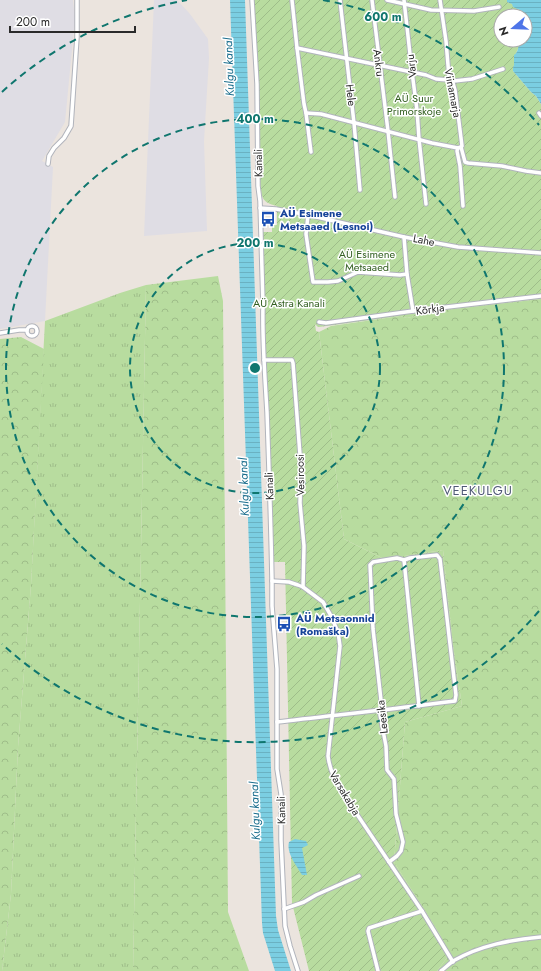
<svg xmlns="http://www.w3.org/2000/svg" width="541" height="971" font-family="Jost,sans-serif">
  <defs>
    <pattern id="grass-tufts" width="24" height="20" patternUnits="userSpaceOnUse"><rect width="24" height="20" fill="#b8dc9f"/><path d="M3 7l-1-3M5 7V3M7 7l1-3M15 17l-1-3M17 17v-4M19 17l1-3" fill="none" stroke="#9ebd89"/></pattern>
    <pattern id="forest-crowns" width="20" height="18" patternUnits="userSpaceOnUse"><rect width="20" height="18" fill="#b8dc9f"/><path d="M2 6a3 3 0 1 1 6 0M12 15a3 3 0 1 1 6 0" fill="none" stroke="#9ebd89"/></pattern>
    <pattern id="garden-furrows" width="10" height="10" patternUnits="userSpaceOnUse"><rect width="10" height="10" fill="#b8dc9f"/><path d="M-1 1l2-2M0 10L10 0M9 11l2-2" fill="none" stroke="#9ebd89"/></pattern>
    <pattern id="water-rules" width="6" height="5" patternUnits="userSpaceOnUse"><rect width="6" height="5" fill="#7bcee2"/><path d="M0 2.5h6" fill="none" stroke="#6ab1c2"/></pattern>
  </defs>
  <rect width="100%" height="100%" fill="#ebe4de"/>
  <g fill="#dfdde4">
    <path d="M0 0H73L75 19 65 122 42 161 53 167 45 321 0 329Z"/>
    <path d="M154 0H177L190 14 208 39 209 58 204 141 207 231 144 236Z"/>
  </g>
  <path fill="url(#grass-tufts)" d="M146 285 133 971H2L11 894 18 747 31 585 45 321 120 293Z"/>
  <g fill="url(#forest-crowns)">
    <path d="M218 276 223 301 228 912 249 971H133L146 285Z"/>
    <path d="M541 299V971H437L449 955 439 933 394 862 405 722 462 706 453 645 443 550 384 559 344 539 319 332 331 326 400 316 407 318 416 316 418 313Z"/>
    <path d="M21 337 44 349 31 585 18 747 11 894 2 971H0V339Z"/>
  </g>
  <path fill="url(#garden-furrows)" d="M253 0H507L508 3H511L523 13 527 15 530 22 528 28 525 30V16H501V40H520L519 41V47L516 53 513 71 531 92 536 96 541 104V299L418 313 416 316 407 318 400 316 319 327H318L315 324 316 331 319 332 344 539 384 559 443 550 453 645 462 706 405 722 394 862 439 933 449 955 437 971H309L292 903 285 562H274L265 325 263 232H272V225H277V206C261 202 262 198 260 182L259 96Z"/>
  <g fill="url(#water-rules)">
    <path d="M230 0H245L276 916 278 930 291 971H275L263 933 262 923Z"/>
    <path d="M507 0H541V104L536 96 531 92 513 71V68L514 65V55C519 52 518 45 520 40H525V30L528 28 530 22 527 15 523 13 522 11 513 7 512 4 507 2Z"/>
    <path d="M295 839 306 841 308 845 302 848 307 875H302C297 866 286 853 289 842Z"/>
  </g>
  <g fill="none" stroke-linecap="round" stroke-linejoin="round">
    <g stroke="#b1b4bc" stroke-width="5.5">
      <g id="street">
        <path d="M252 0 257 84 258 186 260 201 263 305C262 341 265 377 267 412 269 468 271 525 272 581V606L277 669V769L281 794V840L285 926 290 946 298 971"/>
        <path d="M292 0 297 48 304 104 306 113 311 152"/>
        <path d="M340 0 354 123 360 190"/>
        <path d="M372 0 388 131 395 197"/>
        <path d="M387 0 431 10 474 11 499 7"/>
        <path d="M404 0 412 72 417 110 419 139 426 204"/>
        <path d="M440 0 446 41 449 77V80L453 83 455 90 462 146 461 147 458 148 457 151 460 166 463 206"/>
        <path d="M297 48 426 75 436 79 449 80 454 81 472 79 503 69"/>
        <path d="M306 113 321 114 432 143 458 148"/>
        <path d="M539 113 541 116"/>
        <path d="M461 147 465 162 468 163 502 166 526 171 541 173"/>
        <path d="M48 164 49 156 54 148 64 138 71 126 77 37V0"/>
        <path d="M260 208 276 209 308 215 404 237 458 247 541 253"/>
        <path d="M308 215 306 234 313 282H328L338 281 358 272 400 275 407 274"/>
        <path d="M404 237 407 274 413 311"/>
        <path d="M319 322 326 323 413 311 541 296"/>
        <circle cx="32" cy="331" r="5"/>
        <path d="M0 333 19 330H27"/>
        <path d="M264 360H292L293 363 301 468 300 503 304 546 303 587"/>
        <path d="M404 560 419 706"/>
        <path d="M272 581 289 582 298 585 303 587 323 602 330 614 338 632 340 646 328 756C330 771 335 780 342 792L422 911 453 962"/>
        <path d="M277 722C336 715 395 709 455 701L456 695 440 559 437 555 410 558 404 560 397 558 373 562 370 565 373 629 382 709 380 715 386 746 387 770 394 779 396 814 403 842 401 851 397 856 389 862"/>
        <path d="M284 909 304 902 316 895 359 876"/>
        <path d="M378 971 368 931 369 928 422 911"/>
        <path d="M441 971C445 968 449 964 453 961 481 945 510 940 541 937"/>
      </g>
    </g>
    <use href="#street" stroke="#fff" stroke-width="3.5"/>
  </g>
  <g fill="none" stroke="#0f766e" stroke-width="2" stroke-dasharray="7 5">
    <circle cx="255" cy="368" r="125"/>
    <circle cx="255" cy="368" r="249"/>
    <path d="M539 611A374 374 0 0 1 2 644M2 92A374 374 0 0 1 187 0M323 0A374 374 0 0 1 539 125"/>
  </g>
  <defs>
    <g id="bus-bare" transform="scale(1.2)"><path d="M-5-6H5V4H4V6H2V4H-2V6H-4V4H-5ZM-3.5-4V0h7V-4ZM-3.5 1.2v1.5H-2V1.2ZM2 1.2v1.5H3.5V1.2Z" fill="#1a4fb4" stroke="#fff" stroke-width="2.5" paint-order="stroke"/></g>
  </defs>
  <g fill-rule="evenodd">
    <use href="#bus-bare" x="268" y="219"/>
    <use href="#bus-bare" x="284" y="624"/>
  </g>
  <g text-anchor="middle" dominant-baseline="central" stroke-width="3" stroke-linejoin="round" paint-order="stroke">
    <g font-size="11" fill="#2a2a2a" stroke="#fff">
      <text transform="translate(379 63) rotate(83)">Ankru</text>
      <text transform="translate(411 66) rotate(-97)">Varju</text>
      <text transform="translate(453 93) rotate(79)">Viinamarja</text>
      <text transform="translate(351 95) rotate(83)">Hele</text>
      <text transform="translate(258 163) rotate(-91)">Kanali</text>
      <text transform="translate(424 240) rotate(11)">Lahe</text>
      <text transform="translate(430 309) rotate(-7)">Kõrkja</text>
      <text transform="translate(300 475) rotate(-91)">Vesiroosi</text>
      <text transform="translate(269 486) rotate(-92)">Kanali</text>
      <text transform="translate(382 717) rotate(-96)">Leesika</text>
      <text transform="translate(345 793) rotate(59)">Varsakabja</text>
      <text transform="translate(281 810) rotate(-91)">Kanali</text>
    </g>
    <g font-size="11" fill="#336021" stroke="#fff">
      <text x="414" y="98">AÜ Suur<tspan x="414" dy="13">Primorskoje</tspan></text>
      <text x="367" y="254">AÜ Esimene<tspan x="367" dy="13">Metsaaed</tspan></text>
      <text x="289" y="303">AÜ Astra Kanali</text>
    </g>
    <g font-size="11" font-weight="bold" fill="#164399" stroke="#fff" text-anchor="start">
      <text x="280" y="213">AÜ Esimene<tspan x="280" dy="13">Metsaaed (Lesnoi)</tspan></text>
      <text x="296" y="618">AÜ Metsaonnid<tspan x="296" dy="13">(Romaška)</tspan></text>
    </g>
    <g font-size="12" font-style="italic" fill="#1b6e8d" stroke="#fff">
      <text transform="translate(229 67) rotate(-92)">Kulgu kanal</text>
      <text transform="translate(244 487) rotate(-92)">Kulgu kanal</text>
      <text transform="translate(255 811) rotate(-92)">Kulgu kanal</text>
    </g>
    <g font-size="13" letter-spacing="1" fill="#4f5976" stroke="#fff">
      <text x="478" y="490">VEEKULGU</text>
    </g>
  </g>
  <circle cx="255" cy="368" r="6" fill="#0f766e" stroke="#fff" stroke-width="2"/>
  <g font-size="12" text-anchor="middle" font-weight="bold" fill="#0f766e" stroke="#fff" stroke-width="3" stroke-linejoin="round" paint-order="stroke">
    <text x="383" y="21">600 m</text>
    <text x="255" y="123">400 m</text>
    <text x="255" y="247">200 m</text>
  </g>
  <g transform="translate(513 28) rotate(251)"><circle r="19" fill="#ffffff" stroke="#aaaaaa"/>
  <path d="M0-3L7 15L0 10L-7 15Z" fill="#4e75e8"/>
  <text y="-6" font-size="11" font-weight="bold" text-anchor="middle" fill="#2a2a2a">N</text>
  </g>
  <path d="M10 26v6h125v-6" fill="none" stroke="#2a2a2a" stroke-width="2"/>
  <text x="16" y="26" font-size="12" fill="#2a2a2a" stroke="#ffffff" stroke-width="3" paint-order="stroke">200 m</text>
</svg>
